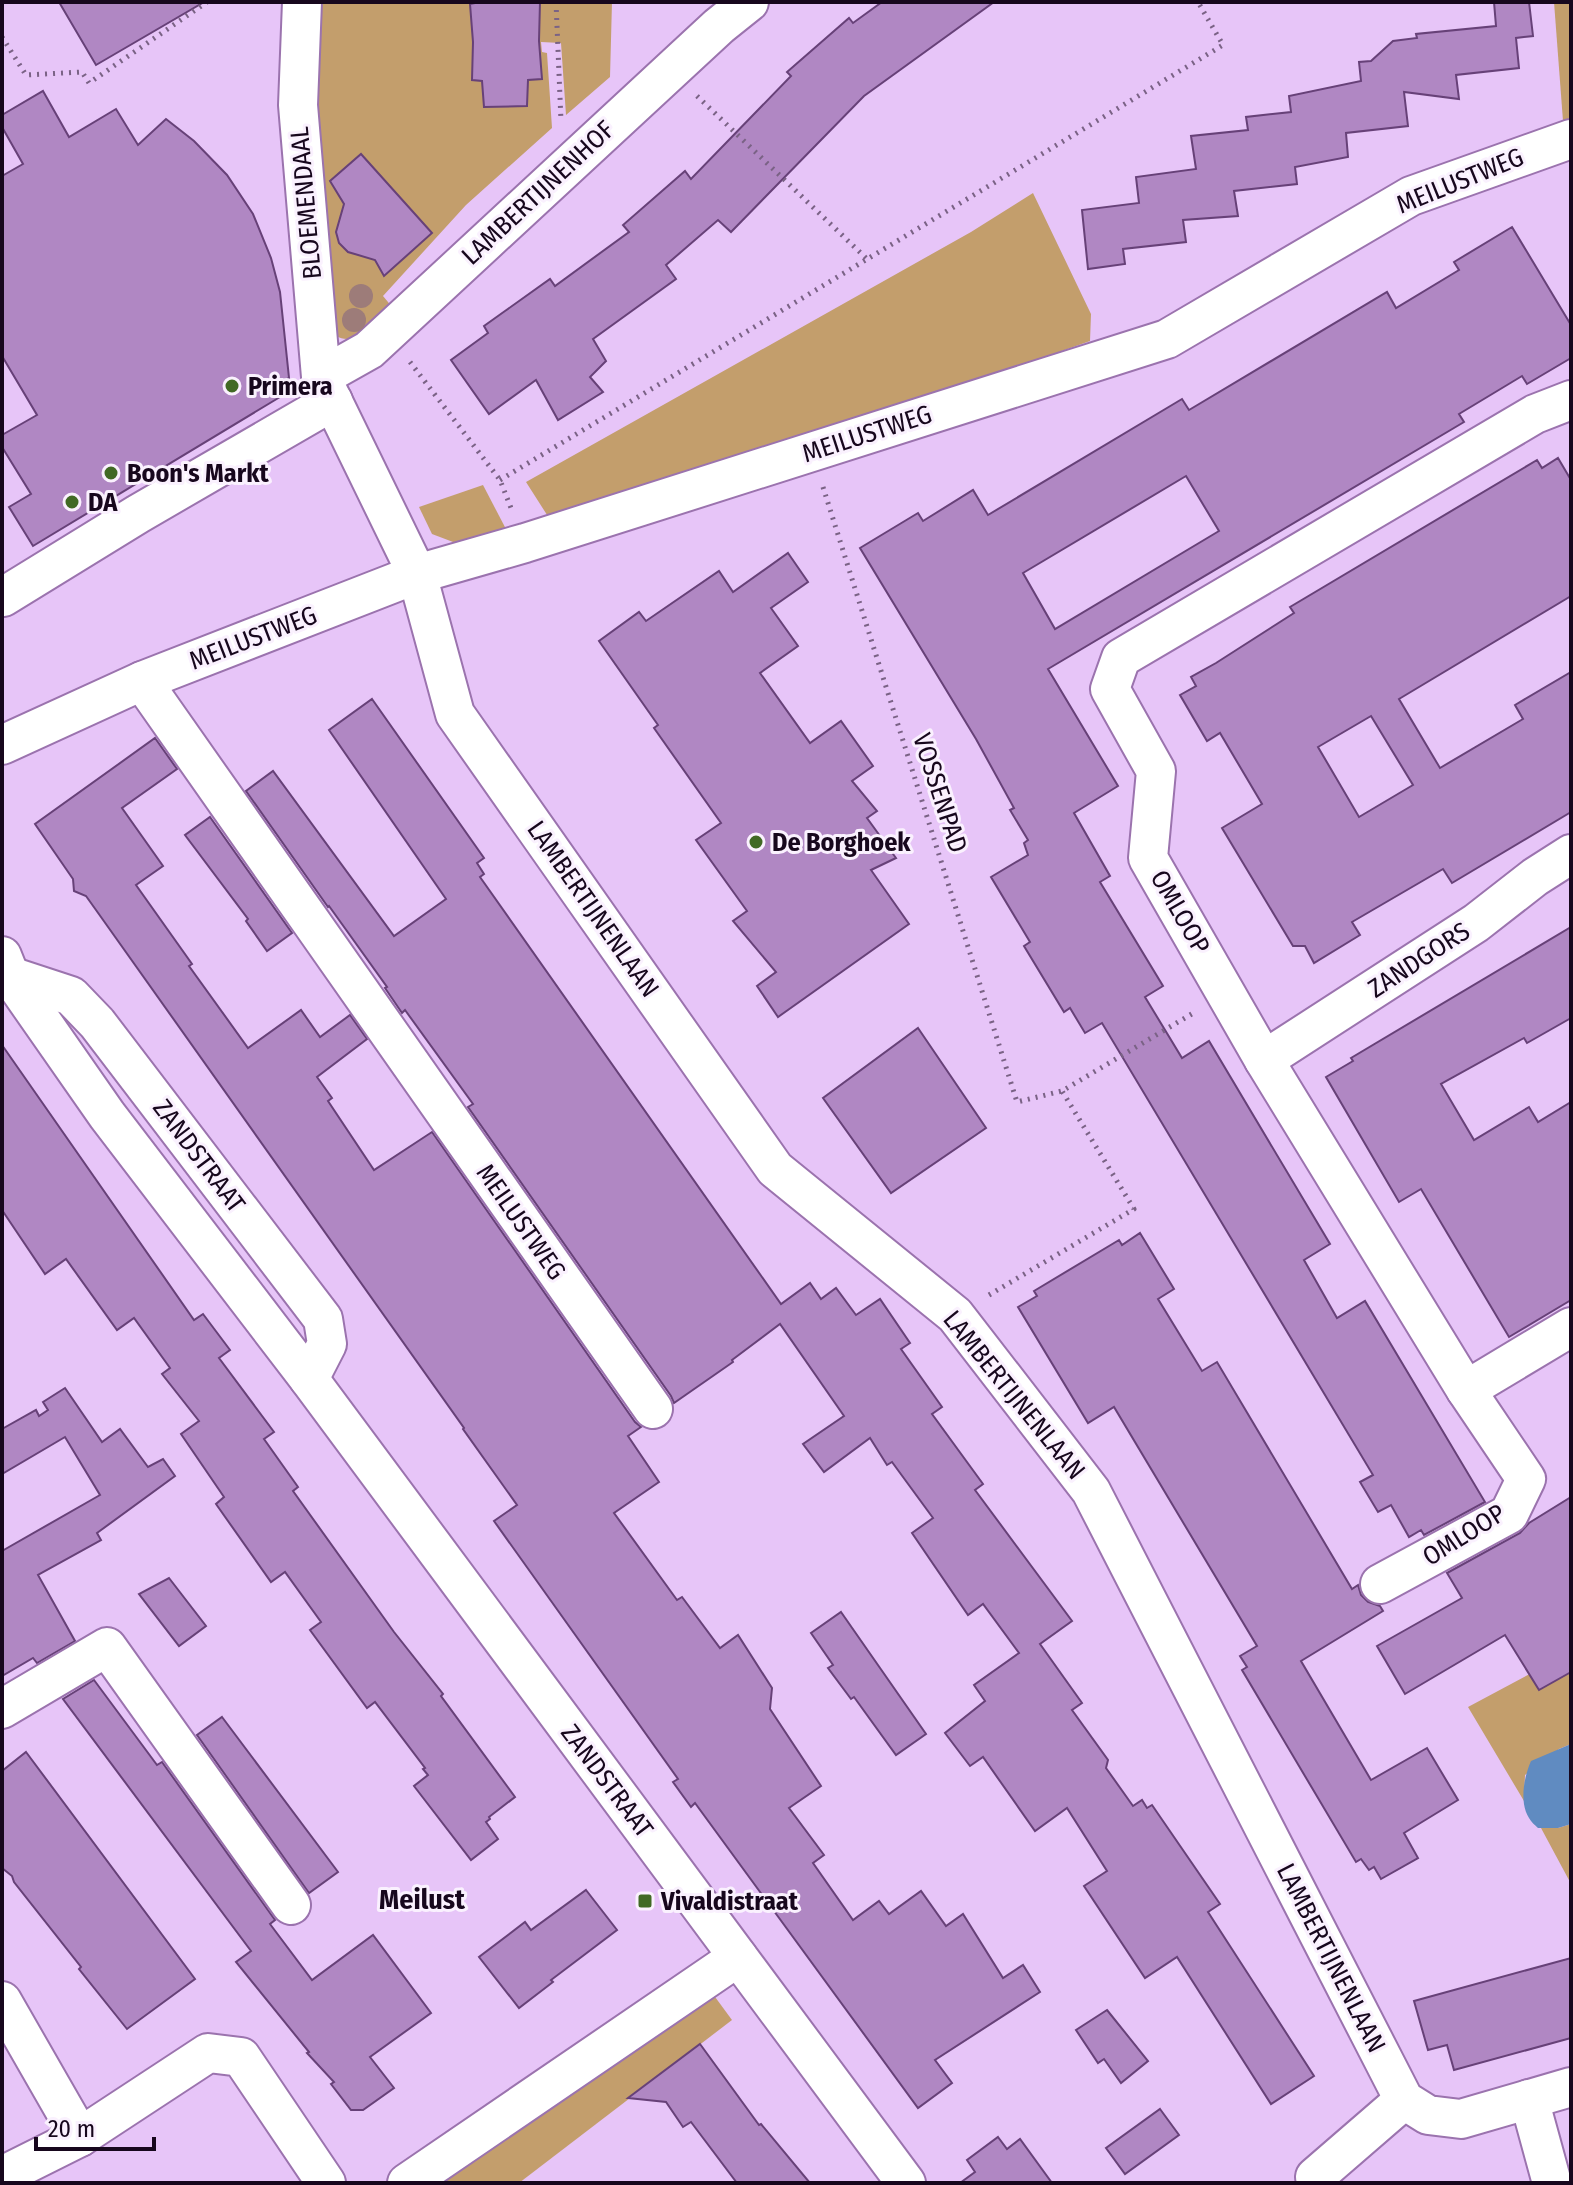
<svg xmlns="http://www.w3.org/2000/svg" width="1573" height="2185" font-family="'Fira Sans Condensed',sans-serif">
  <rect width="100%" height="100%" fill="#e7c5f8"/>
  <g fill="#c39e6c">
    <path d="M314 2H612L610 77 566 115 561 43 541 42 542 52 547 53 552 128 466 205 383 296 393 308C377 321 357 348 336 336L312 99Z"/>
    <path d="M1554 2H1571V118L1563 121Z"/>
    <path d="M1033 193 1091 314 1090 341 977 381 549 518 526 482 971 232Z"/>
    <path d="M483 485 507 531 461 545 432 534 419 507Z"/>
    <path d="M1571 1652V1744L1559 1749 1525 1775 1524 1801 1468 1707Z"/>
    <path d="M1571 1824V1882H1570L1541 1828H1558Z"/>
    <path d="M707 1986 732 2020 519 2183H442Z"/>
  </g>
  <path fill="#608bc1" d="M1571 1744V1824L1558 1828H1538C1535 1825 1531 1822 1529 1818 1519 1802 1524 1777 1531 1761Z"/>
  <g fill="#b087c3" stroke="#674178" stroke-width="2" fill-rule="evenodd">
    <path d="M59 2H204L96 65Z"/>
    <path d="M480 2H540L539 41 542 79 528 80 527 106 484 107 482 81 472 80 473 42 470 4Z"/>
    <path d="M882 2H994L864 96 731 232 718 220 666 265 676 279 593 339 606 361 590 377 603 392 558 420 536 380 489 414 451 360 488 333 484 326 505 311 550 279 555 286 629 232 623 225 685 171 691 179 791 76 787 72 849 18 853 23Z"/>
    <path d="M1494 2H1529L1533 36 1516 38 1519 68 1456 75 1459 99 1404 92 1408 126 1346 133 1348 157 1295 167 1297 184 1234 191 1238 216 1183 220 1186 242 1123 249 1125 264 1088 269 1082 210 1139 203 1136 177 1196 169 1191 136 1248 130 1246 117 1291 112 1289 96 1361 81 1359 62 1371 61 1393 41 1417 38 1416 34 1496 26Z"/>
    <path d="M43 91 69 137 116 109 138 145 166 119 194 141 227 175 253 214 271 258 280 292 289 378 279 383 285 394 33 546 9 507 31 494 2 447V435L37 415 2 356V176L23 164 2 127V115Z"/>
    <path d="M361 154 432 233 384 276 375 260 348 252 339 243 336 232 344 204 330 181Z"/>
    <path d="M1512 227 1571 325V358L1527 384 1522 376 1459 414 1464 422 1048 669 1118 786 1074 813 1110 876 1100 882 1163 986 1145 997 1182 1058 1209 1041 1330 1244 1304 1260 1337 1318 1365 1301 1485 1502 1424 1535 1421 1530 1409 1537 1391 1505 1378 1512 1360 1482 1373 1475 1102 1023 1085 1033 1070 1008 1064 1012 1024 946 1030 942 991 877 1028 855 1024 843 1028 840 1010 810 1014 808 976 739 860 548 918 513 923 521 973 490 988 515 1182 399 1189 410 1387 292 1396 308 1459 270 1454 262ZM1186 476 1219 531 1055 629 1023 573Z"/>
    <path d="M1558 458 1571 480V596L1399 699 1440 768 1523 719 1515 705 1571 672V812L1452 883 1443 869 1352 922 1360 935 1314 963 1305 946H1293L1222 828 1262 804 1220 733 1207 741 1180 695 1196 686 1191 677 1216 663 1294 613 1290 607 1537 460 1542 468ZM1371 716 1413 785 1359 817 1318 747Z"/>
    <path d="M788 553 808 582 771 608 798 646 760 673 810 743 841 721 873 766 852 781 877 811 867 818 896 858 871 870 909 924 778 1017 757 986 776 972 733 921 747 911 696 840 721 823 654 728 658 725 599 641 639 612 646 621 719 571 733 592Z"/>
    <path d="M372 699 484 858 477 863 484 874 480 877 781 1304 810 1283 821 1299 836 1288 856 1315 880 1299 910 1343 901 1349 942 1407 932 1414 983 1484 975 1490 1072 1621 1040 1644 1082 1703 1072 1710 1108 1760 1106 1768 1133 1806 1142 1800 1147 1808 1152 1805 1220 1904 1208 1912 1314 2076 1271 2104 1177 1957 1145 1978 1084 1886 1107 1871 1067 1808 1035 1831 983 1757 970 1766 945 1733 985 1701 974 1685 1019 1653 983 1604 968 1615 912 1533 933 1518 892 1462 887 1465 870 1438 824 1472 803 1444 844 1416 780 1324 732 1360 733 1362 674 1403 671 1396 468 1107 473 1104 405 1010 402 1013 385 988 387 987 329 906 328 907 246 791 273 771 394 936 446 899 329 730Z"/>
    <path d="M155 738 177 769 122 808 163 866 136 885 192 964 189 966 248 1048 301 1010 320 1037 350 1015 367 1039 317 1077 332 1098 328 1101 374 1170 432 1132 635 1422 641 1427 628 1436 659 1482 614 1513 677 1600 682 1597 720 1648 738 1635 772 1688 770 1709 821 1786 789 1808 824 1855 813 1863 853 1920 879 1901 889 1914 921 1891 946 1926 963 1914 1003 1978 1023 1965 1040 1992 935 2060 952 2083 918 2108 695 1803 691 1807 673 1782 678 1779 494 1521 517 1505 463 1429 464 1428 96 910 86 896 74 891 73 879 35 824Z"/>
    <path d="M210 817 292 933 267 951 246 921 248 919 185 835Z"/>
    <path d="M1571 927V1018L1527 1043 1524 1038 1441 1084 1474 1140 1529 1107 1538 1122 1571 1102V1300L1509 1337 1421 1189 1399 1202 1326 1077 1353 1061 1351 1058Z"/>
    <path d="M918 1028 986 1128 891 1193 823 1098Z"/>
    <path d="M2 1045 194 1320 203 1314 230 1350 219 1358 274 1432 264 1439 298 1487 293 1491 394 1632 443 1694 441 1696 515 1797 489 1817 490 1819 486 1822 498 1839 471 1860 414 1786 428 1775 423 1769 425 1768 375 1702 367 1708 310 1630 321 1622 285 1572 271 1582 216 1504 224 1497 181 1434 199 1421 162 1374 170 1368 134 1318 117 1330 66 1259 45 1274 2 1210Z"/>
    <path d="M1140 1233 1174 1289 1158 1299 1202 1371 1217 1362 1352 1589 1358 1585 1361 1595 1368 1602 1380 1606 1383 1611 1301 1661 1371 1780 1427 1748 1458 1800 1404 1833 1418 1858 1381 1879 1374 1867 1369 1870 1361 1859 1356 1862 1242 1670 1247 1667 1240 1656 1257 1646 1114 1407 1088 1423 1018 1307 1037 1296 1034 1291 1119 1240 1122 1245Z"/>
    <path d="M65 1388 102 1442 120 1429 148 1467 163 1459 175 1476 97 1533 101 1540 38 1575 75 1641 37 1663 33 1658 2 1676V1551L100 1495 65 1437 2 1474V1429L36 1410 39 1416 48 1410 43 1402Z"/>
    <path d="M1571 1497V1672L1539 1690 1505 1635 1405 1694 1377 1646 1462 1598 1447 1573 1520 1533 1529 1523Z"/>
    <path d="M169 1578 206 1626 179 1646 139 1594Z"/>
    <path d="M841 1612 926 1734 896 1755 854 1697 851 1699 828 1668 833 1665 811 1633Z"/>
    <path d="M94 1680 157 1765 162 1762 275 1920 270 1924 312 1980 373 1935 431 2013 370 2057 394 2088 363 2110H351L331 2084 334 2082 307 2053 309 2052 236 1962 251 1951 63 1699Z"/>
    <path d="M222 1717 338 1872 309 1893 197 1735Z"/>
    <path d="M26 1752 195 1979 127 2029 79 1969 81 1967 14 1882 12 1876 2 1868V1771Z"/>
    <path d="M586 1890 617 1930 551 1980 553 1982 519 2008 479 1957 525 1922 531 1930Z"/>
    <path d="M1571 1958V2038L1454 2070 1447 2045 1428 2050 1414 2001Z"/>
    <path d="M1107 2010 1148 2061 1121 2083 1104 2059 1098 2063 1076 2030Z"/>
    <path d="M700 2044 759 2125 761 2124 810 2183H737L691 2122 683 2127 666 2102 628 2098Z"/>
    <path d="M1160 2109 1179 2135 1125 2174 1106 2148Z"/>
    <path d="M998 2137 1007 2149 1020 2139 1052 2183H960L975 2172 967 2160Z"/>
  </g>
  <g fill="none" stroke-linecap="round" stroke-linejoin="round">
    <g stroke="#9b73ae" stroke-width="42">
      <g id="minor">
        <path d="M302 2 298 105 321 377 417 574 455 714 775 1169 955 1315 1091 1491 1404 2100 1428 2115 1461 2119 1571 2087"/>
        <path d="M321 377 369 350 719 26 749 2"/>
        <path d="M3 597 138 514 333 401"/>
        <path d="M142 681 653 1409"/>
        <path d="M2 745 142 681 417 574 525 543 1167 339 1411 196 1571 139"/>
        <path d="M2 956 10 976 107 1115 309 1379 906 2183"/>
        <path d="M10 976 71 996 97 1023 323 1319 327 1344 309 1379"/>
        <path d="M1264 1060 1476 923 1535 877 1571 854"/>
        <path d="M1466 1390 1571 1327"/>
        <path d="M1380 1584 1509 1514 1526 1479 1466 1390 1264 1060 1148 858 1156 771 1110 689 1121 658 1535 414 1571 400"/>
        <path d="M2 1709 107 1647 291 1905"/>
        <path d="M2 2001 80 2137"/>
        <path d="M1529 2099 1552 2183"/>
        <path d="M2 2176 80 2137 208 2053 241 2057 326 2183"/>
        <path d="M1315 2177 1404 2100"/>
        <path d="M407 2183 738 1957"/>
      </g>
    </g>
    <g stroke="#7a6285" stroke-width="5" stroke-dasharray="2 6" stroke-linecap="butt">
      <path d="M556 2 561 121"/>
      <path d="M2 37 26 75 82 72 89 83 207 2"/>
      <path d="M697 96 867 259"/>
      <path d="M410 362 500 480 511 508"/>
      <path d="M500 480 1223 45 1198 2"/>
      <path d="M823 487 1017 1102 1062 1091 1195 1012"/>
      <path d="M989 1295 1134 1209 1062 1091"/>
    </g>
    <use href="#minor" stroke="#fff" stroke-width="38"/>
  </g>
  <g fill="#9d7c79">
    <circle cx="361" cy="296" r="12"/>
    <circle cx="354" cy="320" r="12"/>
  </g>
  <g fill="#416925" stroke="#faf1fe" stroke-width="3">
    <circle cx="232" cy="386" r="8"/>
    <circle cx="111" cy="473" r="8"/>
    <circle cx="72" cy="502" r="8"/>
    <circle cx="756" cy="842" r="8"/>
    <rect x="637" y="1893" width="16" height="16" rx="4"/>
  </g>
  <g text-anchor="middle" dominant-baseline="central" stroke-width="6" stroke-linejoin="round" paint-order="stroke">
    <g font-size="26" fill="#17071d" stroke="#faf1fe">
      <text transform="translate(1460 181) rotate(-22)">MEILUSTWEG</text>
      <text transform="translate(538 193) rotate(-43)">LAMBERTIJNENHOF</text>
      <text transform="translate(306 203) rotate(-95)">BLOEMENDAAL</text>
      <text transform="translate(867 434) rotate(-18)">MEILUSTWEG</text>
      <text transform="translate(253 638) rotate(-21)">MEILUSTWEG</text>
      <text transform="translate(940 793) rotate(72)">VOSSENPAD</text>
      <text transform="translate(593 909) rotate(55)">LAMBERTIJNENLAAN</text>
      <text transform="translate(1180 912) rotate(60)">OMLOOP</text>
      <text transform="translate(1419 960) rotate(-33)">ZANDGORS</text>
      <text transform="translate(199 1156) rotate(53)">ZANDSTRAAT</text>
      <text transform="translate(521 1222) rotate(55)">MEILUSTWEG</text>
      <text transform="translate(1014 1395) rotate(51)">LAMBERTIJNENLAAN</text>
      <text transform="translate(1464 1535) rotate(-32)">OMLOOP</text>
      <text transform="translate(607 1781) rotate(53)">ZANDSTRAAT</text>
      <text transform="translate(1331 1958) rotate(63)">LAMBERTIJNENLAAN</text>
    </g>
    <g font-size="26" font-weight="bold" fill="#17071d" stroke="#faf1fe" text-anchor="start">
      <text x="248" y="386">Primera</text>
      <text x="127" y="473">Boon's Markt</text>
      <text x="88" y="502">DA</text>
      <text x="772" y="842">De Borghoek</text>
      <text x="661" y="1901">Vivaldistraat</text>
    </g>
    <g font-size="28" font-weight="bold" fill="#17071d" stroke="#faf1fe">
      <text x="422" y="1899">Meilust</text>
    </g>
  </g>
  <rect width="1573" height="2185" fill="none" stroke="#17071d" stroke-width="8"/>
  <path d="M36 2137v12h118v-12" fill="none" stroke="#17071d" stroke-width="4"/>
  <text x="48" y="2137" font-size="24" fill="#17071d" stroke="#faf1fe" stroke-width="6" paint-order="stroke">20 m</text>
</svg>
